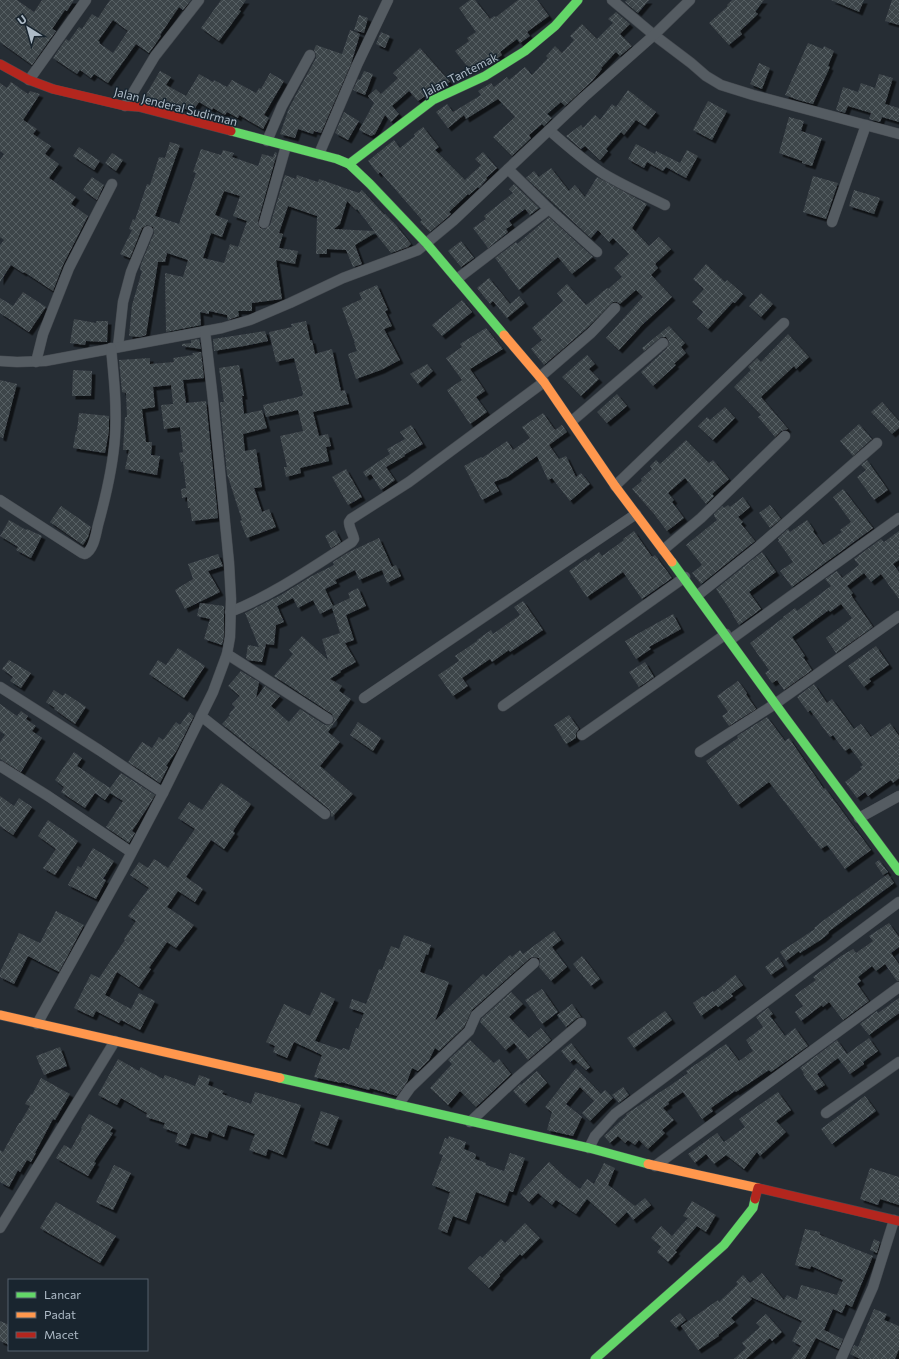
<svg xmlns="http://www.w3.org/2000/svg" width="899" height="1359" font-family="Commissioner,sans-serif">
  <defs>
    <pattern id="building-cross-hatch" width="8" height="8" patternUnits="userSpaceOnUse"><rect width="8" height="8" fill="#3e454a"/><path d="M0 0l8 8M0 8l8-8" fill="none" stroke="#575e63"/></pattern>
    <filter id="shadow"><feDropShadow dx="3.5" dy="3.5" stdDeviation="0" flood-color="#0009"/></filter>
  </defs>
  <rect width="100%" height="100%" fill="#262d34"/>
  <g fill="url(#building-cross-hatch)" fill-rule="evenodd" filter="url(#shadow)">
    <path d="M0 0H17L34 12 42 0H74L67 11 65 10 52 29 56 31 32 65 0 42Z"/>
    <path d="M110 0H191L183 10 179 7 160 35 161 36 149 53 136 44 108 83 94 74 91 78 80 70 77 74 53 58 66 39 69 41 79 27 82 29 92 14 98 18ZM113 20 128 31 113 53 99 43 100 42 98 41Z"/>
    <path d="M221 0H246L239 10 241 11 219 41 201 28Z"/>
    <path d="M470 0H475L490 19 494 16 496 17 518 0H537L549 16 527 32 530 36 520 43 517 39 500 52 502 55 487 65 484 60 470 70 455 51 469 41 467 38 476 32 459 8Z"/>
    <path d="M627 0H649L638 13 625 2Z"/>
    <path d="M732 0H764L755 12 758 14 740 31 742 34 729 45 709 23 728 6 727 5Z"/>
    <path d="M831 0H864L859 12Z"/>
    <path d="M892 0H899V25L885 21Z"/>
    <path d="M616 12 630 24 620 34 632 46 620 56 616 52 601 68 602 69 592 81 565 106 561 102 547 114 552 118 544 126 542 124 529 135 531 138 512 156 493 137 515 117 498 99 466 119 464 115 448 128 436 112 447 104 453 112 481 95 478 91 491 83 494 87 507 77 509 80 525 67 532 75 548 58 546 56 555 46 562 53 574 40 570 36 582 24 597 39 613 23 608 19Z"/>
    <path d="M359 15 368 18 364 33 354 30Z"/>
    <path d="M350 30 360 34 351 64 321 133 314 131 313 134 298 129 295 138 280 134 289 108 316 58V54L314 50 316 45 342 54Z"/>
    <path d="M381 32 390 36 385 48 376 44Z"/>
    <path d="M808 43 823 49 824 46 834 51 828 66 830 67 813 104 798 100 785 95Z"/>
    <path d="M420 48 450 82 435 89 418 101 409 91 392 106 399 114 391 122 385 115 375 134 371 136 359 130 374 103 368 96 376 89 381 94 398 78 393 73Z"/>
    <path d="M759 63 770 68 762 89 750 84Z"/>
    <path d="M160 71 171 77 166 85 186 96 199 74 213 82 214 80 227 87 232 80 256 93 259 88 261 89 270 73 284 81 264 115 269 118 263 129 239 115 238 118 227 112 225 115 213 108 212 110 199 102 193 111 144 98Z"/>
    <path d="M364 71 373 74 365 95 353 90 358 79 360 80Z"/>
    <path d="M879 74 893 78 885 104 899 108V122L882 117 880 122 869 119 871 113 848 106 845 113 836 110 843 87 858 92 861 83 875 88Z"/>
    <path d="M11 82 28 94 30 91 40 94 23 120 37 129 33 134 51 146 45 154 59 164 49 178 76 197 71 204 88 216 63 265 53 291 24 272 23 273 11 265 0 282V245L4 240 0 237V160L4 154 0 151V83L7 88Z"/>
    <path d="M628 90 656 112 645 126 636 120 624 135 621 132 606 149 608 151 600 160 585 146 581 149 566 136 581 125 583 128 595 115 600 120 612 104 616 107Z"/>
    <path d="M708 101 727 111 712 140 693 130Z"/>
    <path d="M344 112 359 121 348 140 335 133Z"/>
    <path d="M789 117 804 121 801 131 822 138 812 166 802 163V161L779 153Z"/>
    <path d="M423 127 439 147 435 150 465 180 481 165 475 159 483 152 497 168 486 178 487 179 479 188 478 187 469 195 468 194 449 212 451 214 430 232 420 222 422 220 380 172 378 174 368 161 394 140 400 148 415 136 414 134Z"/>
    <path d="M170 142 180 145 155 216 179 224 196 173 193 172 201 149 221 155 223 150 234 153 232 157 258 166 262 154 273 157 275 152 277 153 258 221 260 228 265 229 270 225 285 175 296 179 297 175 318 182 319 179 359 193 362 190 384 214H385L396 225 411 244 408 247 391 253 375 233 355 245 362 264 353 267 346 250 327 249V254H316L317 216 288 206 279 233 283 234 279 248 298 251 295 264 276 260 282 299 252 303V311H238L239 316 228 320 227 315 209 311V314L200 312 201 325 166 332 165 273 183 277 188 260 167 253 165 262H158L146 335 140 337 129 336 132 305 142 271 140 270 141 264 154 233 153 227 147 225 142 228 130 258 120 254 132 230 129 229 133 219 135 220 147 184 150 185 159 157 165 158ZM224 191 240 196 233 216 247 221 238 247 230 244 224 263 203 258 211 233 222 237 228 220 215 215ZM347 201 356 210 357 209 374 231 334 229 340 224Z"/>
    <path d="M636 144 655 154 656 151 680 163 687 150 698 156 686 178 666 167 663 171 647 162 644 168 628 159Z"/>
    <path d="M79 147 100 161 94 170 73 156Z"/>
    <path d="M112 153 123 160 116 171 105 163Z"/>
    <path d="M551 168 569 191 575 185 585 197 597 177 647 204 632 228 649 246 659 237 671 249 655 264 658 268 651 275 672 297 642 325 619 350 606 338 643 297 636 290 620 304 617 302H613L587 328 544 365 531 349 542 340 532 328 563 301 557 293 567 284 586 305 589 303 607 288 608 289 622 277 614 268 629 254 613 238 609 242 598 230 591 238 526 178 534 171 539 177Z"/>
    <path d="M813 176 838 183 826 219 803 212Z"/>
    <path d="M92 177 104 185 97 200 83 190Z"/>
    <path d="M514 184 539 208 530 215 525 209 509 221 512 225 506 229 508 232 488 248 473 228 486 219 484 216 513 193 509 189Z"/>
    <path d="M854 190 880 198 874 214 849 206Z"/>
    <path d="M549 217 593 257 572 274 558 257 519 290 495 258 516 242 517 244Z"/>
    <path d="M461 241 474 258 461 267 448 251Z"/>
    <path d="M706 264 725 282 727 280 743 294 735 303 733 302 708 329 697 319 703 312 692 302 704 289 693 279Z"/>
    <path d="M489 278 510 304 519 296 525 303 507 318 493 301 490 304 477 288Z"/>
    <path d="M377 285 388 310 385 311 392 326 384 329 400 360 381 370 356 379 348 354 357 351 354 343H355L342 308 362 299 359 293Z"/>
    <path d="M23 292 46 307 29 332 0 313V298L13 306Z"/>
    <path d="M761 293 773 304 761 317 749 306Z"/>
    <path d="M462 300 472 312 442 336 432 325Z"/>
    <path d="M74 319 96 323V321H108L107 342 86 341 85 345 70 343Z"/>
    <path d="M306 321 310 340H312L315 354 332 349 341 391 345 390 349 404 313 412 319 436 328 434 331 446 326 447 329 461 300 468 301 473 286 477 284 467H287L280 436 303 431 298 410 266 417 263 405 302 396 303 394 294 358 276 362 269 332 292 327 291 324Z"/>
    <path d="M669 326 685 343 681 347 686 353 674 364 676 365 653 386 641 372 667 348 669 341 666 337H661L644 351 642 348Z"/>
    <path d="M486 328 503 349 470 369 485 391 476 397 487 412 470 424 447 390 462 380 446 358 462 347 460 344Z"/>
    <path d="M265 331 268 341 244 346 214 351 213 339Z"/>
    <path d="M788 334 809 357 796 369 794 366 761 397 788 429 781 431 775 437 758 417 761 415 734 387 751 370 748 367 757 358 761 362Z"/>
    <path d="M199 339 201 349 182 346V344L191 343V340Z"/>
    <path d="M201 352 204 378 183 380 186 403 206 401 218 518 192 521 190 508H188L187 497 182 498 181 489 186 488 183 461 181 462 179 453 183 452 180 427 164 429 161 405 173 404 171 385 153 387 155 407 142 409 146 442H152L151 455 160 456 157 475 125 469 129 450H123L125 417H127L126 393 122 392 119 360 150 358V364L174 362 173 358 193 355 192 353Z"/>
    <path d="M587 355 595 364 589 369 599 379 581 396 562 377Z"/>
    <path d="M427 364 433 371 418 384 410 374Z"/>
    <path d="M239 365 244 396H242L244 414 262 410 267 428 243 434 245 451 256 449 262 487 254 488 262 512 269 509 276 527 247 538 240 521 242 520 227 474 220 402H224L219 368Z"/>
    <path d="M73 370 92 371 91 396H72Z"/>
    <path d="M0 380 17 384 3 438 0 437Z"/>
    <path d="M617 394 627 406 607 423 597 412Z"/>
    <path d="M882 402 899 421V428L892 434 871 412Z"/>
    <path d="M725 407 735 418 713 440 698 426 707 417 710 420Z"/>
    <path d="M79 413 109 416V431L105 453 73 448 76 431H77Z"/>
    <path d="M543 413 555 430 562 425 567 432 549 445 559 459 566 456 576 477 581 473 590 484 570 501 552 478 548 480 537 456 507 477 494 482 499 491 482 500 464 466 481 457 482 458 507 441 513 450 530 438 522 427Z"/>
    <path d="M859 424 872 439 853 456 840 441Z"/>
    <path d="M411 425 423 444 404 455 405 456 386 467 395 480 381 490 371 474 366 477 363 472 390 454 387 449 405 439 400 432Z"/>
    <path d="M686 440 709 463 713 460 729 479 712 494 714 496 706 504 685 478 668 493 674 500 672 502 684 518 667 531 654 514 632 489 642 481 641 479 652 469 650 466 656 460 660 464Z"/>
    <path d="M867 460 888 490 874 500 857 477 866 470 861 465Z"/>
    <path d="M346 469 362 497 348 505 332 477Z"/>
    <path d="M843 489 873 528 792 587 780 571 793 562 778 541 779 540 778 538 788 529 790 532 807 520 814 530 813 531 823 545 842 532 840 530 851 522 833 497Z"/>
    <path d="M743 497 750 507 738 517 743 522 741 524 755 541 701 584 692 573 702 565 686 545 717 520 714 516V514L722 506 724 508 728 505 730 507Z"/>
    <path d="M770 505 781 519 770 528 759 513Z"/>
    <path d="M61 506 91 527 88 537 83 545 50 522Z"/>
    <path d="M9 520 26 530 27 529 42 536 31 558 16 550 18 547 0 536Z"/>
    <path d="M335 530 341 542 331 548 325 536Z"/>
    <path d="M634 531 652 557 655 555 672 578 642 599 623 572 587 597 569 571 586 559 587 561 599 552 602 556 624 540 623 539Z"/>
    <path d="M899 531V560L893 564 899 572V599L881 574 871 582 864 573 847 586 853 593 851 595 873 627 836 653 826 638 852 618 841 604 830 612 829 610 792 637 805 656 803 657 812 670 784 690 777 680 772 683 765 673 769 670 750 643 783 618V617L795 608 797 611 831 586 825 579 837 571 842 578 859 565 854 559 881 539 884 542Z"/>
    <path d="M379 538 392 567 396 565 401 576 387 583 382 570 359 580 355 570 335 580 337 583 325 589 333 606 350 598 348 593 358 588 366 606 346 615 354 640 345 643 356 662 340 671 341 672 330 679 342 686 339 691 351 699 328 732 340 742 320 766 353 794 332 817 331 816V812L329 809 222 724 230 715 229 714 235 707 232 704 240 696 228 686 241 671 259 682 256 698 265 686 280 696 271 706 289 722 300 709 325 725H328L333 723 334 719 332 714 274 676 293 654 289 650 302 636 328 660 322 639 340 633 332 608 320 614 313 600 298 608 293 598 277 606 284 622 276 625 274 645 266 644 262 662 248 660 246 658 248 645 259 647 245 613 281 595 310 577 334 565 333 562 347 553Z"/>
    <path d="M762 552 776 572 749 592 761 609 739 625 732 614H733L716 589Z"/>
    <path d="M218 554 223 566 208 571 220 592 185 609 175 590 193 579 188 564Z"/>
    <path d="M523 601 543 630 510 652 509 650 492 662 490 659 462 678 468 686 453 696 438 675 459 661 455 656 477 641V640L491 630 493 634 520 615 514 607Z"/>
    <path d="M200 603 224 606V636L222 645 204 639 210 619 197 616Z"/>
    <path d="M673 614 681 629 649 647 651 649 636 659 625 641Z"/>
    <path d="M876 646 889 665 869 679 871 681 864 687 848 666Z"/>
    <path d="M178 648 205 666 184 698 149 674 158 660 166 665Z"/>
    <path d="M9 660 31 673 21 688 10 681 13 677 2 669Z"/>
    <path d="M645 662 654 677 639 687 629 672Z"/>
    <path d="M738 681 747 693 746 694 756 709 729 726 722 716 728 712 717 696Z"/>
    <path d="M814 684 827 703 832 699 854 729 861 724 871 737 890 723 899 736V778L893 783 891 780 868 796 865 792 857 798 845 782 862 769 860 767 863 765 850 748 845 751 833 735 830 737 810 710 808 712 797 697Z"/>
    <path d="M54 690 63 696 65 693 86 707 75 724 54 709 55 708 46 702Z"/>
    <path d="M0 704 17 716 21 711 28 716 26 719 36 726 32 731 42 738 21 772 0 759V742L5 735 0 731Z"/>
    <path d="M189 712 194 716 177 750 166 766 168 767 160 783 128 762 142 742 152 748 159 737 163 740 176 722 180 725Z"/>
    <path d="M569 715 579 729 576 733V738L566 744 554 725Z"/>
    <path d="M767 717 785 741 789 738 824 789 825 788 871 850 845 869 827 845 821 849 769 782 738 805 706 761 738 738 737 736Z"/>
    <path d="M358 722 381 738 373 751 350 735Z"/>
    <path d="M74 752 82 758 77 766 110 788 121 773 155 795 148 807 132 831 135 833 129 843 106 827 123 801 110 793 105 800 95 793 85 808 61 792 64 787 55 780Z"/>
    <path d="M221 783 251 804 233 831 235 833 224 849 211 840 186 877 203 889 195 902 178 891 167 907 194 925 176 948 167 942 149 968 151 969 139 987 117 972 105 995 131 1009 139 993 155 1001 140 1030 121 1020 119 1023 96 1011 93 1017 74 1008 91 974 99 978 125 940 124 939 136 921 128 916 149 888 130 875 139 862 148 868 154 859 168 868 195 829 178 818 189 802 202 810Z"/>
    <path d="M0 796 14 806 19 798 32 807 13 835 0 826Z"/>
    <path d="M48 820 78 841 55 875 43 868 56 849 38 836Z"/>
    <path d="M93 848 114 861 103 879 106 880 96 899 68 885 78 866 81 868Z"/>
    <path d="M879 860 888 872 883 875 875 863Z"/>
    <path d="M888 874 894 883 828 932 829 933 822 939 800 953 799 951 786 961 780 952 815 929 814 928 824 920Z"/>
    <path d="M56 911 84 925 59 972 28 956 14 984 0 977V972L19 933 40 943Z"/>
    <path d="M889 923 899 937V947L891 953 899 964V981H897L885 964 876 971 872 966 858 977 861 981 857 984 869 1001 843 1020 829 1002 823 1007 822 1005 801 1021 795 1012 803 1006 795 995 816 980 813 977 841 956 853 949 856 953 873 941 869 936Z"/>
    <path d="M554 931 561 940 552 947 567 967 551 981 539 967 540 962 539 958 533 957 530 958 472 1010 464 1027 439 1051 435 1048 429 1060 418 1071 412 1068 407 1082 397 1096 370 1088 369 1090 341 1082V1083L314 1077 322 1055 294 1042 287 1058 273 1052 275 1046 266 1042 284 1004 310 1016 321 992 335 999 315 1041 342 1050 343 1048 349 1050 356 1028 358 1029 364 1013 349 1008 352 999 366 1004 379 969 382 970 391 946 399 949 404 935 431 945 428 955 426 954 420 972 449 982 435 1021 483 974 486 977 510 955 512 957 520 950 523 954Z"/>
    <path d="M582 956 600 979 591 986 573 964Z"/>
    <path d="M778 957 784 966 771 975 765 967Z"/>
    <path d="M735 975 743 985 731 994 733 996 718 1007 716 1005 701 1016 693 1003 703 996 705 997 713 991 714 992Z"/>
    <path d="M542 989 558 1012 542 1024 525 1000Z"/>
    <path d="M511 992 523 1004 509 1017 529 1038 541 1028 551 1040 528 1060 514 1043 506 1050 480 1022 481 1019Z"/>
    <path d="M899 998V1013L869 1035 860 1024 877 1011 878 1013Z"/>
    <path d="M572 1004 581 1017 577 1018 566 1027 557 1015Z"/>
    <path d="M768 1008 773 1014 770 1016 785 1036 795 1028 808 1046 771 1072 769 1070 736 1092 735 1091 711 1108 713 1111 702 1119 683 1092 668 1102 669 1104 663 1108 674 1120 662 1130 665 1133 648 1149 639 1140 635 1145 628 1140 625 1143 618 1136 610 1143 604 1136 627 1115 626 1114 671 1085 688 1073 686 1071 726 1044 739 1061 753 1051 746 1040 763 1027 756 1017Z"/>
    <path d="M665 1011 672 1020 634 1048 627 1038Z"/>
    <path d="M869 1038 878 1051 863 1062 864 1064 850 1074 838 1058 817 1074 825 1085 815 1091 803 1074 804 1073 800 1068 837 1040 847 1054Z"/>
    <path d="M470 1040 494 1063 499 1059 511 1074 476 1107 460 1091 448 1105 430 1088 452 1064 448 1060Z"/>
    <path d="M571 1043 590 1067 586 1070 574 1059 570 1062 561 1051Z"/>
    <path d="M60 1047 67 1066 44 1075 36 1056Z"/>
    <path d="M118 1059 139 1071 141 1067 163 1079 165 1075 195 1086 199 1075 210 1079 208 1085 224 1091 222 1094 251 1104 255 1092 301 1105 283 1155 268 1149 266 1156 249 1150 255 1134 228 1125 224 1137 209 1131 207 1138 191 1133 186 1146 175 1142 178 1133 163 1128 165 1123 146 1117 147 1113 121 1098 117 1105 98 1095Z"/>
    <path d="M576 1068 601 1094 605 1090 613 1098 590 1121 582 1113 594 1101 580 1087 566 1104 582 1117 573 1136 547 1130 552 1112 545 1107Z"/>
    <path d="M537 1071 547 1083 525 1104 513 1091 520 1084 521 1085Z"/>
    <path d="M41 1078 70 1094 55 1120 53 1119 35 1153H36L31 1162 27 1160 20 1172 18 1170 9 1187 0 1182V1150L3 1152 19 1123H20L30 1106 25 1104 31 1094 32 1095Z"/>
    <path d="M623 1087 629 1095 619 1103 612 1095Z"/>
    <path d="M778 1092 791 1110 776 1121 786 1132 760 1156 757 1152 744 1169 726 1155 714 1164 706 1154 695 1163 688 1154 717 1133 724 1142 745 1127 739 1119Z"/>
    <path d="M865 1096 876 1111 832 1144 821 1129Z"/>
    <path d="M321 1111 339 1117 328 1146 311 1140Z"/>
    <path d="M89 1114 113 1127 110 1132 113 1133 94 1162 96 1163 88 1176 56 1158 64 1145 71 1149 82 1129 81 1128Z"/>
    <path d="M449 1136 466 1142 464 1149 476 1154 475 1159 486 1163V1165L504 1171 510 1153 525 1158 513 1192 509 1191 505 1203 476 1192 466 1221 453 1216 447 1233 438 1229 450 1192 432 1185 443 1155 439 1154 445 1138 448 1139Z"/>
    <path d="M549 1162 565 1177 580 1189 587 1179 594 1184 604 1163 615 1168 608 1185 635 1206 645 1198 651 1205 633 1220 627 1212 615 1224 587 1199 576 1214 556 1200 552 1205 538 1193 529 1202 520 1193Z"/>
    <path d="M114 1165 131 1173 113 1210 96 1202Z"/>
    <path d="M870 1168 899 1177V1205L880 1199 878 1205 860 1199Z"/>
    <path d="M692 1201 716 1215 706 1232 697 1226 675 1251 677 1252 668 1262 657 1252 661 1247 651 1238 661 1226 672 1236 688 1218 683 1216Z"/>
    <path d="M56 1202 116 1236 100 1263 40 1228Z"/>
    <path d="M525 1223 540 1238 522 1256 520 1254 499 1275 500 1276 489 1288 468 1268 480 1256 482 1258 501 1239 505 1243Z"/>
    <path d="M805 1229 820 1232V1235L873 1256 852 1307 846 1304 842 1313 833 1309 824 1330 843 1339 839 1349 816 1338 805 1359H791L801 1346 792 1341 802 1321 749 1296 752 1299 731 1318 735 1322 718 1335 719 1336 698 1350 681 1326 718 1300 719 1302 738 1284 736 1282 743 1275 750 1283 762 1273 784 1300 787 1295 797 1300 801 1285 837 1295 843 1280 811 1266 810 1269 795 1265Z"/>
    <path d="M874 1239 880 1242 877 1253 870 1250Z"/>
    <path d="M874 1309 887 1314 884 1320 899 1326V1349L895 1359H860L850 1354 854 1345 858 1347Z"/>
    <path d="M680 1313 686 1320 676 1328 670 1321Z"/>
    <path d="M766 1314 782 1332 772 1341 770 1338 746 1359H734L746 1348 742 1343 760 1327 756 1323Z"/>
    <path d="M0 1321 9 1325V1345L0 1341Z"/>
  </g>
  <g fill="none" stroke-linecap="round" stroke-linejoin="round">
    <g stroke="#44494f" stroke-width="11">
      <g id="street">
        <path d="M612 0 654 35 691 63 706 76 721 85 753 95 899 134"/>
        <path d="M29 80 86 0"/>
        <path d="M125 106 155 56 199 0"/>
        <path d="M549 130C567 146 584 161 604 174 624 186 645 195 665 205"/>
        <path d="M267 141 282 106 310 55"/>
        <path d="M319 154 357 65 388 0"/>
        <path d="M508 169 549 209 597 252"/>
        <path d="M832 222 866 125"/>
        <path d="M264 223 286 146"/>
        <path d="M457 279 549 209"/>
        <path d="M118 347 123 302 131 272 148 231"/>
        <path d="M0 361 17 362 45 361 222 328 250 320 290 303 343 278 418 250 453 221 584 97 654 35 690 0"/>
        <path d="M36 362 43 334 69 268 112 184"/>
        <path d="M540 377 591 333 615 308"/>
        <path d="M572 421 663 343"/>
        <path d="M615 486 784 323"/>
        <path d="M0 500 82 553 85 554C94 550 96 533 98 525 106 496 113 466 115 437 117 407 114 378 111 348"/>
        <path d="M663 550 701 518 785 436"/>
        <path d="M698 595 758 547 877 443"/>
        <path d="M230 612C273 595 313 567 352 542L354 539C353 533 349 528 349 522L351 519 409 482 544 382"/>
        <path d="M730 640 899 518"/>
        <path d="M227 654 328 719"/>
        <path d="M0 687 99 750 163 793"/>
        <path d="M364 698 636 514"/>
        <path d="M503 706 685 577"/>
        <path d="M201 716 325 814"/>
        <path d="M582 735 726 634"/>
        <path d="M700 752 775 704 899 616"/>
        <path d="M0 766 48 796 131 852"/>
        <path d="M859 818 899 796"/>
        <path d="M37 1024 123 869 163 793 213 692 227 654 230 637 231 599 229 563 213 400 205 331"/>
        <path d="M398 1105 410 1088 469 1031 476 1015 534 963"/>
        <path d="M826 1113 899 1062"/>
        <path d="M470 1122 518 1077 581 1023"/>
        <path d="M589 1148 595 1136 615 1114 899 902"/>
        <path d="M655 1166 899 987"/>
        <path d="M0 1228 115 1041"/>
        <path d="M841 1359 873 1287 894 1220"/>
      </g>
    </g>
    <g stroke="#44494f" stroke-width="10">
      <g id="fast">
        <path d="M231 131 337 159 349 164 370 184 427 244 504 335"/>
        <path d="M349 164 433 100 485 76 525 51 555 26 578 0"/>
        <path d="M672 562 784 716 899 871"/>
        <path d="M280 1078 589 1148 648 1164"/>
        <path d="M595 1359 724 1245 753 1208 755 1199"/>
      </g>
    </g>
    <g stroke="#44494f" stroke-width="10">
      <g id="slow">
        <path d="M504 335 544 382 615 486 672 562"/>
        <path d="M0 1015 280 1078"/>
        <path d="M648 1164 758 1188"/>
      </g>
    </g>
    <g stroke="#44494f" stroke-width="10">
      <g id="jam">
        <path d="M0 64 29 80 53 89 125 106 139 107 231 131"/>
        <path d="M755 1199 758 1188 899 1221"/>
      </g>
    </g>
    <use href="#street" stroke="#555c62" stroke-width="10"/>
    <use href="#fast" stroke="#63d668" stroke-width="9"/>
    <use href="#slow" stroke="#ff974d" stroke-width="9"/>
    <use href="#jam" stroke="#b3261e" stroke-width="9"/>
  </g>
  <g text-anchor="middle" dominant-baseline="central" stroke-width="3" stroke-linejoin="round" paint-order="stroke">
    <g font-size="12" fill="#aebbc7" stroke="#19252f">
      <text transform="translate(460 74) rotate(-27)">Jalan Tantemak</text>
      <text transform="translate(176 106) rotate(14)">Jalan Jenderal Sudirman</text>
    </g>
  </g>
  <rect x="8" y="1279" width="140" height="72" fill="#19252f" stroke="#55616c"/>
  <rect x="16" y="1292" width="20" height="6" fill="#63d668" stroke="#55616c"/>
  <text x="44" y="1299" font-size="12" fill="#aebbc7">Lancar</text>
  <rect x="16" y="1312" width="20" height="6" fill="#ff974d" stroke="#55616c"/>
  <text x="44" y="1319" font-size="12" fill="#aebbc7">Padat</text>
  <rect x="16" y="1332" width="20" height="6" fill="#b3261e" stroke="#55616c"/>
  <text x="44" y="1339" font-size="12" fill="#aebbc7">Macet</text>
  <g transform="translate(28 28) rotate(323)" stroke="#19252f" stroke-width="3" paint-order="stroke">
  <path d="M0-3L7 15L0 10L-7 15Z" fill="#aebbc7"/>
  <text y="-6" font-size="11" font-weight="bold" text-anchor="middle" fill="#aebbc7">U</text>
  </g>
</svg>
